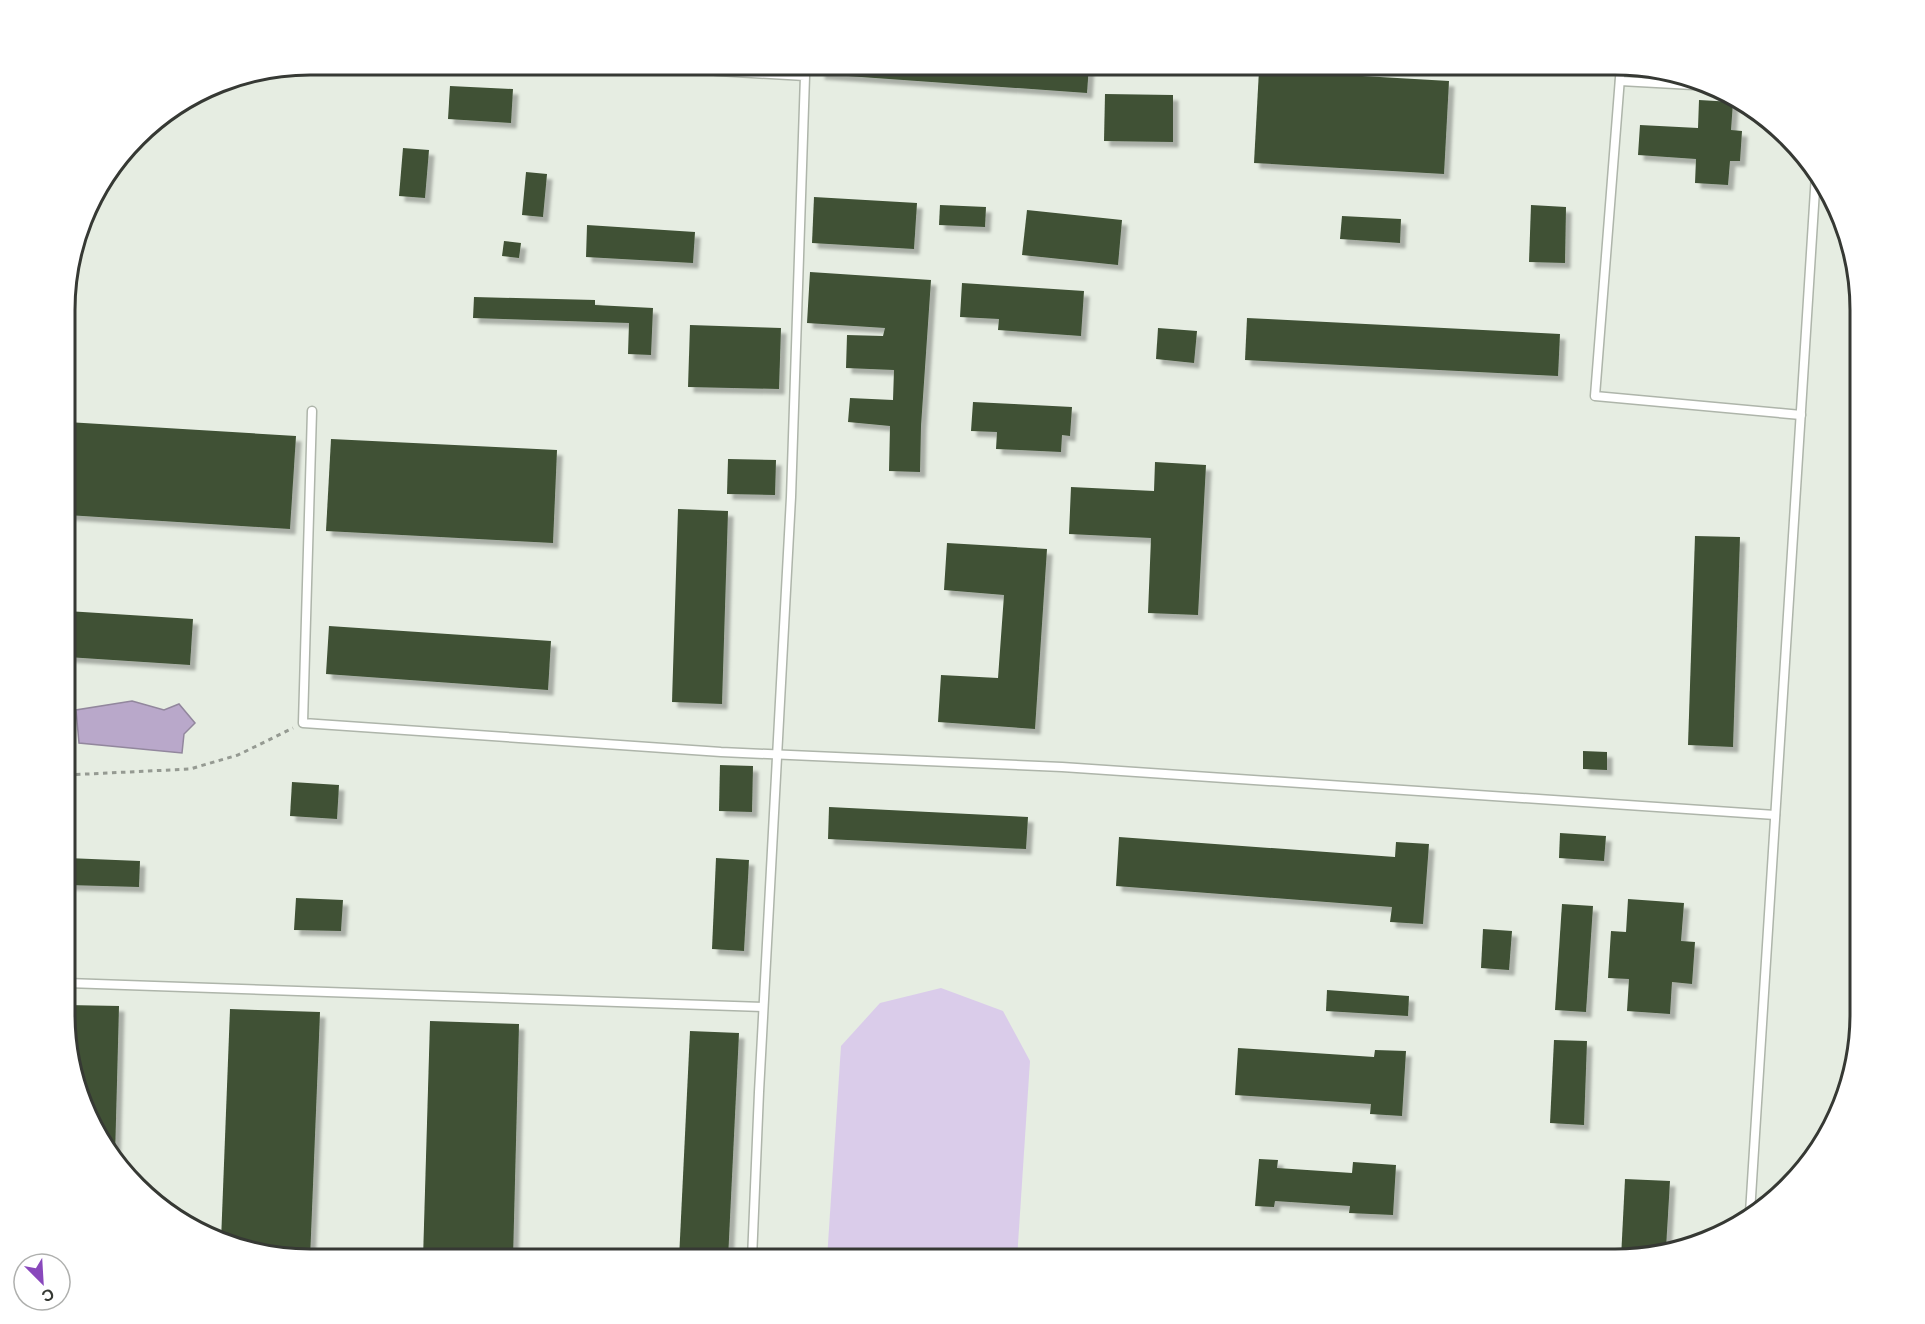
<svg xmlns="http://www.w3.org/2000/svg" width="1925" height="1324" font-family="Barlow,sans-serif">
  <defs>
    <filter id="shadow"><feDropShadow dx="5.5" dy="5.5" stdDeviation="1.5" flood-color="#0004"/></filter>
  </defs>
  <rect width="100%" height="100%" fill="#e6ede2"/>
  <path fill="#daccea" d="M941 988 1003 1011 1030 1061 1017 1259H827L841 1046 880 1003Z"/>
  <path fill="#b9a8ca" stroke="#92879d" stroke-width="1.5" d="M132 701 164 710 179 704 195 723 184 734 182 753 79 743 76 710Z"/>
  <g fill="#3f5135" filter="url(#shadow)">
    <path d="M820 65H1089L1087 93 819 74Z"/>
    <path d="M1259 70 1449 81 1444 174 1254 163Z"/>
    <path d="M450 86 513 89 511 123 448 119Z"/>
    <path d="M1105 94 1173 95V142L1104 141Z"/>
    <path d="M1699 100 1733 102 1731 130 1742 131 1740 161H1730L1728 185 1695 183 1696 159 1638 155 1640 125 1698 128Z"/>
    <path d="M403 148 429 150 425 198 399 196Z"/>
    <path d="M526 172 547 174 543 217 522 215Z"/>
    <path d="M814 197 917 203 914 249 812 243Z"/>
    <path d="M940 205 986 207 985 227 939 225Z"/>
    <path d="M1531 205 1566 207 1565 263 1529 262Z"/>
    <path d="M1027 210 1122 220 1118 265 1022 255Z"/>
    <path d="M1342 216 1401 219 1400 243 1340 239Z"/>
    <path d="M587 225 695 232 693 263 586 257Z"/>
    <path d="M504 241 521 243 519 258 502 256Z"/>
    <path d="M810 272 931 280 921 426 920 472 889 471 890 426 848 422 850 398 893 400 894 370 846 368 847 335 883 336 885 328 807 323Z"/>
    <path d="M962 283 1084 291 1081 336 998 330 999 319 960 317Z"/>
    <path d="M474 297 595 300V305L653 308 651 355 628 354 629 323 473 318Z"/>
    <path d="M1247 318 1560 334 1558 376 1245 360Z"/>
    <path d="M690 325 781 328 779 389 688 387Z"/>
    <path d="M1158 328 1197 331 1194 363 1156 359Z"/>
    <path d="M973 402 1072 407 1070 436 1062 435 1061 452 996 449 997 432 971 431Z"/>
    <path d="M67 422 296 436 290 529 67 515Z"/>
    <path d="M331 439 557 450 553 543 326 531Z"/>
    <path d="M728 459 776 460 775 495 727 494Z"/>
    <path d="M1155 462 1206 465 1198 615 1148 613 1151 538 1069 534 1071 487 1154 491Z"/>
    <path d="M678 509 728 511 722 704 672 702Z"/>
    <path d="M1695 536 1740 537 1733 747 1688 745Z"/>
    <path d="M947 543 1047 549 1035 729 938 722 941 675 998 678 1004 595 944 590Z"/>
    <path d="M67 611 193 619 190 665 67 657Z"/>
    <path d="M329 626 551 641 548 690 326 674Z"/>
    <path d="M1583 751 1607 752V770L1583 769Z"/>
    <path d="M720 765 753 766 752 812 719 811Z"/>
    <path d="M292 782 339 785 337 819 290 816Z"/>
    <path d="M829 807 1028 817 1026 849 828 839Z"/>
    <path d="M1560 833 1606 836 1604 861 1559 858Z"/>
    <path d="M1119 837 1395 857 1396 842 1429 844 1423 924 1390 922 1392 907 1116 886Z"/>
    <path d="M67 858 140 861 139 887 67 885Z"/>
    <path d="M716 858 749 860 744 951 712 949Z"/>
    <path d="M296 898 343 900 341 931 294 930Z"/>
    <path d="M1628 899 1684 903 1681 941 1695 942 1692 984 1672 982 1670 1014 1627 1011 1629 979 1608 978 1611 931 1626 932Z"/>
    <path d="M1562 904 1593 906 1586 1012 1555 1010Z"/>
    <path d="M1483 929 1512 931 1509 970 1481 968Z"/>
    <path d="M1858 943H1860V970L1857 969Z"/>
    <path d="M1327 990 1409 996 1408 1016 1326 1011Z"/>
    <path d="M67 1005 119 1006 115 1157 97 1137 67 1046Z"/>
    <path d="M230 1009 320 1012 310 1259H294L231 1246 221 1241Z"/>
    <path d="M430 1021 519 1024 513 1259H423Z"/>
    <path d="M690 1031 739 1033 728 1259H679Z"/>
    <path d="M1554 1040 1587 1041 1584 1125 1550 1123Z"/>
    <path d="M1238 1048 1374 1057 1375 1050 1406 1051 1402 1116 1370 1114 1371 1104 1235 1095Z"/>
    <path d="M1259 1159 1278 1160 1277 1168 1352 1173 1353 1162 1396 1165 1393 1215 1349 1213 1350 1206 1275 1201 1274 1207 1255 1206Z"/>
    <path d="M1625 1179 1670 1181 1666 1248 1621 1258Z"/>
  </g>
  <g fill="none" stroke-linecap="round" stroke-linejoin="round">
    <g stroke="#aeb5aa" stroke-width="11">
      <g id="service">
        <path d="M669 65 718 71 805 76 791 497 759 1092 752 1259"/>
        <path d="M1621 65 1595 396 1801 415"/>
        <path d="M1620 81 1711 86"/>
        <path d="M131 148 156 120"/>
        <path d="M312 411 303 723 721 752 1062 767 1775 815"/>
        <path d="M67 983 763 1007"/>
        <path d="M1750 1213 1816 174"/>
      </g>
    </g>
    <path stroke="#959a92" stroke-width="3" stroke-dasharray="4.5 4.5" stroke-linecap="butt" d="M67 775 190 769 238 755 293 728"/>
    <use href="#service" stroke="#fff" stroke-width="8"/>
  </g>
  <path d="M0 0H1925V1324H0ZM310 75H1615A235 235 0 0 1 1850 310V1014A235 235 0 0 1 1615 1249H310A235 235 0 0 1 75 1014V310A235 235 0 0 1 310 75Z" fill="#fff" fill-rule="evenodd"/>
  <path fill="none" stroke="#363934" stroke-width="3" d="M310 75H1615A235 235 0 0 1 1850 310V1014A235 235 0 0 1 1615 1249H310A235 235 0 0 1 75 1014V310A235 235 0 0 1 310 75Z"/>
  <g transform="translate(42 1282) rotate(156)"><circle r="28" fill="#ffffff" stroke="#afb0ae" stroke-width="1.5"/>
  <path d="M0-4.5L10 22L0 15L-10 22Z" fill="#8948bc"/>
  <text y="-9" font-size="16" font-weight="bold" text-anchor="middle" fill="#363934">С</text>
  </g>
</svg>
